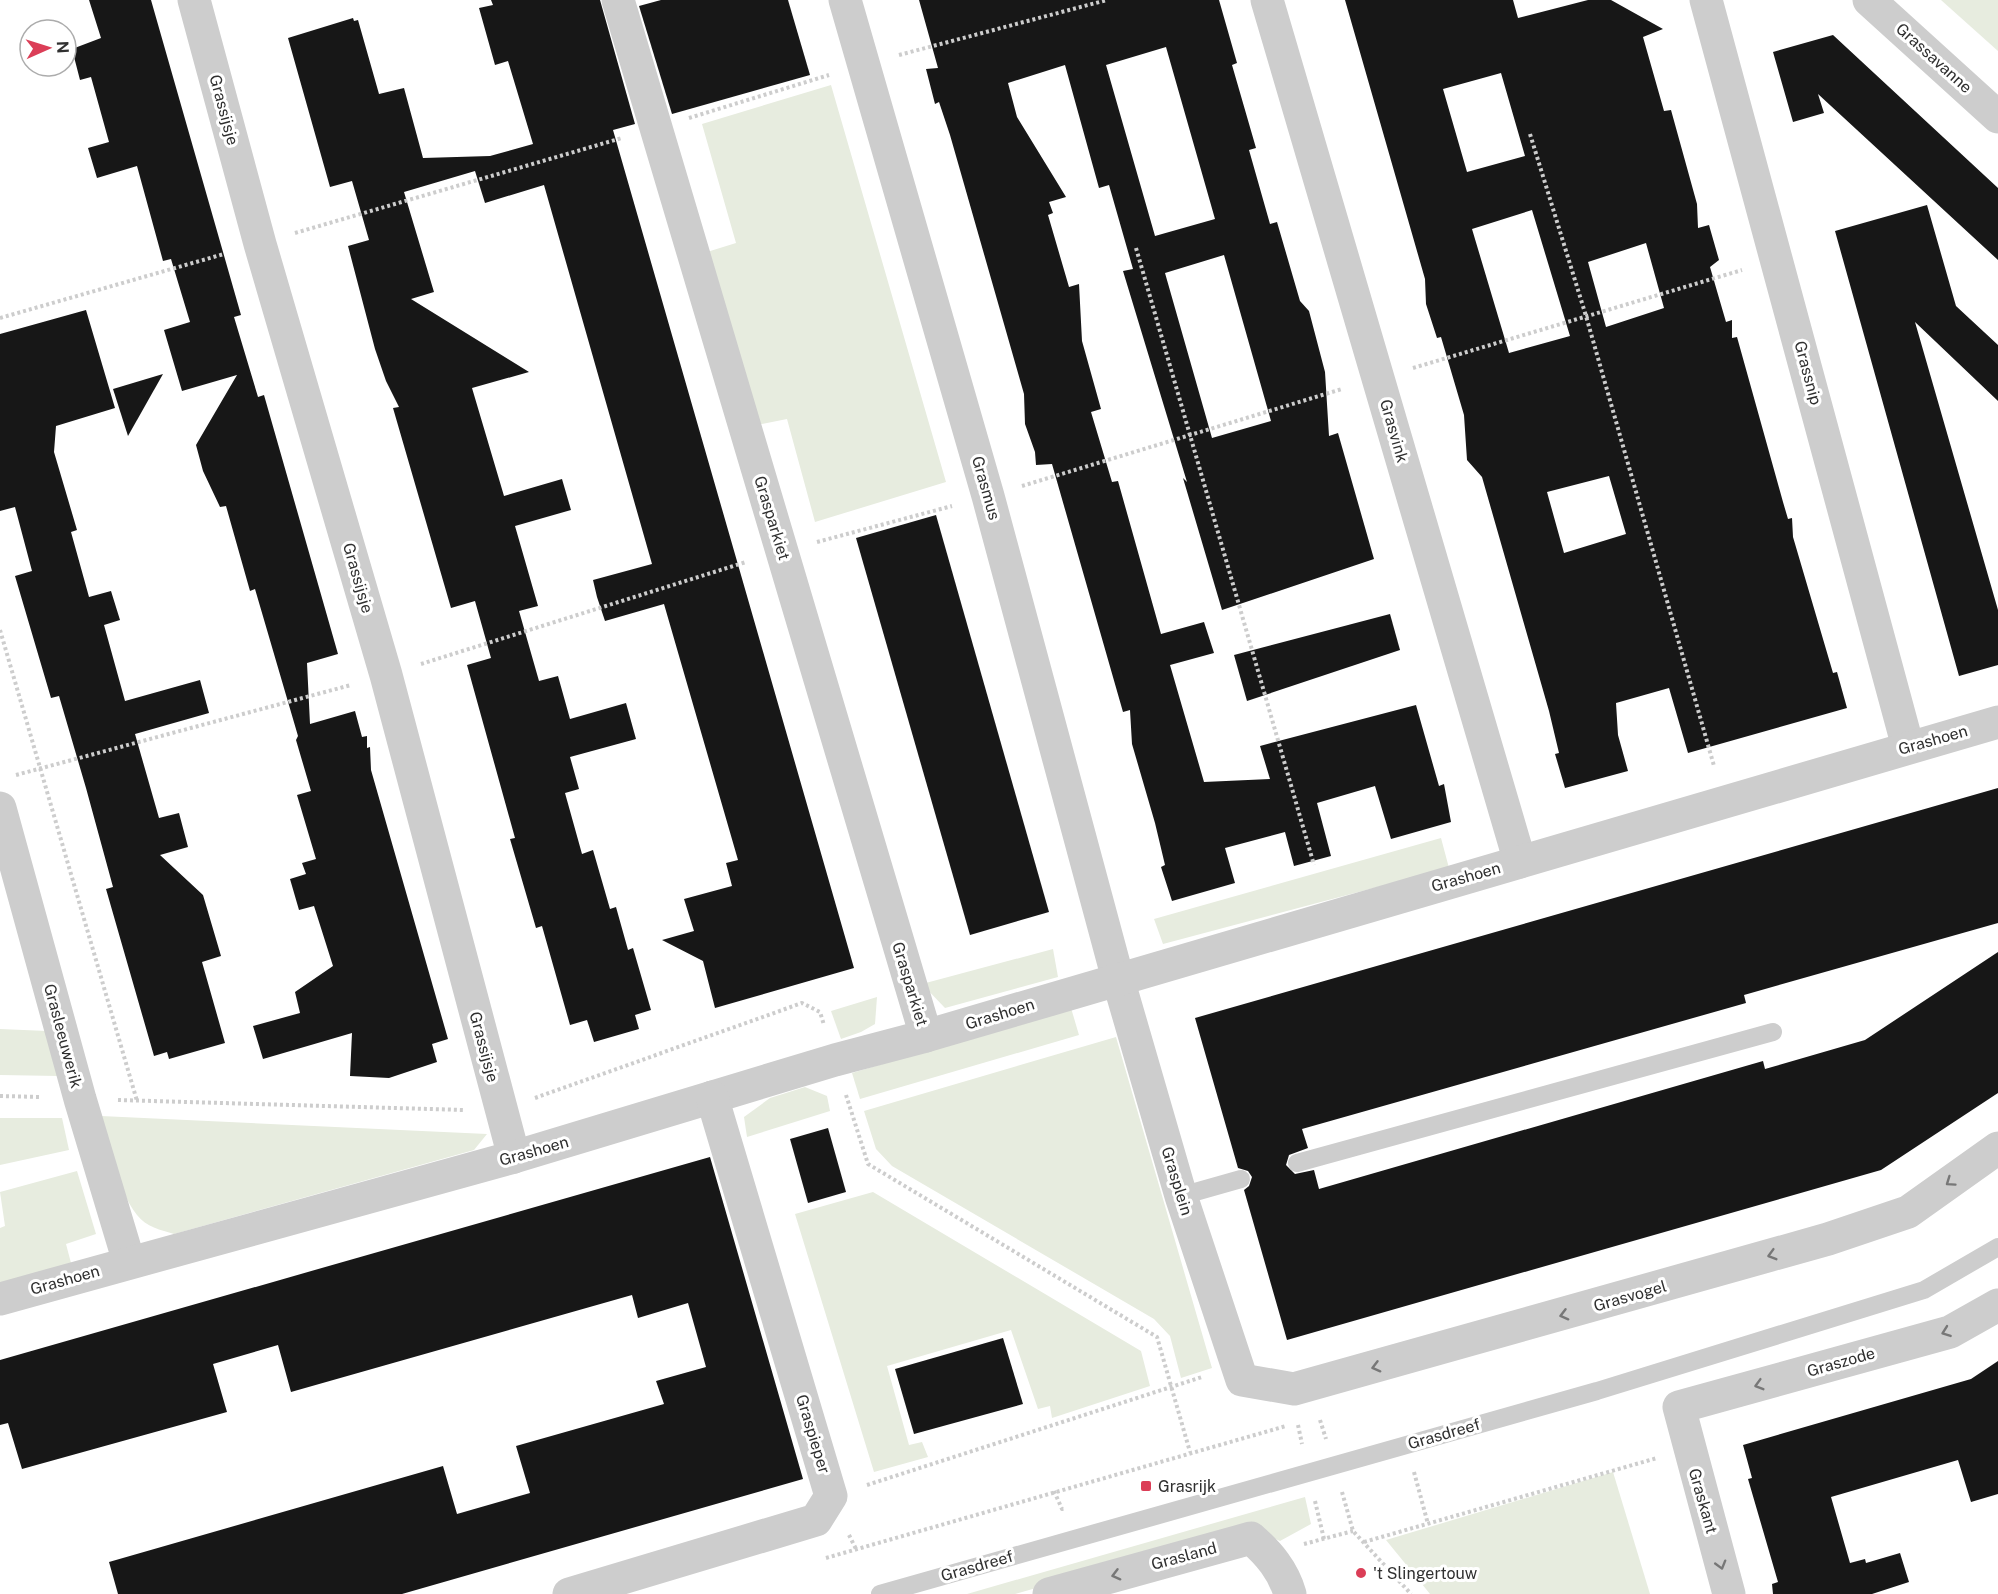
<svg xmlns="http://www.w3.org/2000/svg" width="1998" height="1594" font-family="'Public Sans',sans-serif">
  <rect width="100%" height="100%" fill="#fff"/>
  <g fill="#e7ecdf">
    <path d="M1941 0H1998V51Z"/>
    <path d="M831 85 946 482 815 522 787 419 757 425 707 252 736 243 702 124Z"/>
    <path d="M1441 838 1449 868 1163 944 1154 919Z"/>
    <path d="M1053 949 1058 977 945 1008 922 984Z"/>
    <path d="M877 997 875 1024 861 1032 841 1039 831 1011Z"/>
    <path d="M1071 1008 1079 1035 860 1099 852 1073Z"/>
    <path d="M0 1029 47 1031 59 1076 0 1075Z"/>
    <path d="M1116 1037 1212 1368 1181 1378 1170 1336 1154 1319 892 1166 876 1149 864 1111Z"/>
    <path d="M805 1087 827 1096 830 1111 747 1137 744 1117 770 1098Z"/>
    <path d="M101 1116 487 1134 474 1150 174 1234C161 1230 146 1227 137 1215 116 1188 111 1148 101 1116Z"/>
    <path d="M0 1118H62L69 1150 0 1165Z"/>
    <path d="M77 1171 96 1234 66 1244 71 1263 0 1283V1228L5 1226 0 1192Z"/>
    <path d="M873 1192 1141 1351 1150 1386 1052 1418 1050 1406 1038 1409 1011 1330 887 1366 909 1445 922 1442 928 1457 874 1472 795 1214Z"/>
    <path d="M1613 1472 1650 1594H1430L1386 1540Z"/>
    <path d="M1305 1497 1311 1524 1280 1541 1249 1527 1015 1594H967Z"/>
  </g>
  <g fill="#171717" fill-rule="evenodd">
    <path d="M89 0H151L241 315 234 317 258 397 264 395 338 654 307 663 310 724 355 711 362 737 367 736V748L370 747 371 770 448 1039 432 1044 437 1062 389 1078 350 1076 352 1033 263 1059 253 1026 300 1013 295 992 333 966 314 906 299 910 290 879 306 874 302 863 316 859 297 795 311 791 296 740 298 736 255 589 250 591 226 506 220 507 203 471 196 445 237 375 182 391 164 330 190 322 171 259 163 261 137 166 97 178 88 148 109 142 91 77 80 80 72 49 101 38Z"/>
    <path d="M491 0H600L635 124 613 130 854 968 715 1008 703 961 662 940 694 931 684 899 732 886 726 863 738 860 664 604 605 621 597 597 593 580 652 564 544 185 485 203 475 171 404 192 434 292 411 299 529 372 472 388 504 496 562 479 571 510 515 526 538 606 519 611 539 681 558 676 570 719 626 703 636 739 570 757 579 789 565 793 582 854 593 850 610 909 616 907 628 950 633 948 651 1010 635 1015 639 1029 594 1042 587 1020 570 1025 542 926 536 928 510 839 515 838 467 665 491 658 475 601 451 608 393 408 399 407 386 381 375 349 348 246 369 240 352 181 330 187 288 38 353 18 354 21 358 20 379 94 404 88 423 158 490 156 533 144 508 61 495 65 479 8 493 5Z"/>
    <path d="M661 0H788L810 75 672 114 639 6Z"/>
    <path d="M919 0H1219L1237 63 1232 65 1256 148 1249 150 1270 224 1277 222 1300 301 1309 311 1325 372 1329 436 1338 433 1374 559 1222 610 1183 478 1187 482 1123 271 1133 269 1109 185 1099 188 1065 65 1008 83 1017 117 1066 197 1049 202 1053 213 1048 215 1069 287 1079 284 1082 341 1101 409 1091 412 1112 482 1118 481 1161 634 1204 622 1214 653 1170 665 1204 782 1270 779 1260 746 1416 705 1439 786 1444 784 1451 822 1391 839 1375 786 1317 803 1331 856 1294 866 1285 832 1225 848 1235 883 1172 901 1161 867 1165 865 1155 823 1132 744 1130 710 1123 712 1052 464 1036 465 1035 452 1025 424 1024 394 950 135 939 102 935 104 926 69 938 68ZM1166 47 1215 219 1155 236 1106 65ZM1224 255 1271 421 1212 438 1165 273Z"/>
    <path d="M1345 0H1513L1518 18 1588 0H1611L1663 29 1643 37 1664 111 1671 110 1697 204 1698 228 1709 225 1719 260 1710 267 1726 322 1732 320V338L1737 337 1783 502 1788 519 1792 518 1793 537 1833 673 1837 672 1847 708 1688 753 1669 688 1616 703 1618 735 1628 771 1565 788 1555 754 1559 753 1549 711 1482 477 1467 460 1464 415 1441 337 1437 338 1426 304 1425 279ZM1501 73 1525 156 1467 172 1443 89ZM1532 210 1570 336 1509 353 1472 229ZM1646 243 1664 308 1606 327 1588 262ZM1609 476 1626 534 1564 553 1547 492Z"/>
    <path d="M1833 35 1998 188V260L1818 94 1824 113 1793 122 1773 52Z"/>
    <path d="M1927 205 1956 306 1998 345V401L1915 322 1998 610V665L1959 676 1835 231Z"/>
    <path d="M86 310 115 408 56 426 54 452 77 530 71 532 89 597 111 591 120 620 104 625 125 701 200 680 209 713 135 734 159 818 179 813 188 847 160 855 203 895 221 956 202 962 225 1043 169 1059 167 1052 154 1056 106 889 113 887 86 788 59 696 51 698 15 576 32 571 15 507 0 511V334Z"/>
    <path d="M163 374 128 436 113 389Z"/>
    <path d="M936 515 1049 912 970 935 856 538Z"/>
    <path d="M1390 614 1400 650 1247 701 1234 655Z"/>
    <path d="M1998 788V923L1744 995 1746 1003 1302 1129 1308 1148 1289 1155 1286 1165 1295 1174 1314 1170 1319 1189 1763 1061 1765 1069 1865 1040 1998 952V1093L1881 1170 1287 1340 1244 1190 1249 1186 1252 1177 1248 1171 1238 1168 1195 1018Z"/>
    <path d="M828 1128 846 1192 808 1203 790 1139Z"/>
    <path d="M710 1157 803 1479 402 1594H118L109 1562 443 1466 457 1514 530 1493 516 1446 664 1404 656 1381 706 1367 688 1303 638 1318 632 1295 291 1392 278 1345 213 1364 227 1412 22 1469 8 1423 0 1425V1360Z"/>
    <path d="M1003 1338 1023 1404 914 1434 895 1369Z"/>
    <path d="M1998 1361V1494L1971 1502 1958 1460 1831 1497 1850 1563 1865 1559 1866 1563 1900 1553 1909 1582 1872 1594H1773L1772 1584 1778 1582 1748 1479 1752 1478 1743 1445 1971 1379Z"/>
  </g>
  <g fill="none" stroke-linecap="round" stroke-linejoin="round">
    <g stroke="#cdcdcd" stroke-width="4" stroke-dasharray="3 3" stroke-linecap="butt">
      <path d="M899 55 1107 0"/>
      <path d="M689 118 829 75"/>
      <path d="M1530 134 1586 316 1714 766"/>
      <path d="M295 233 622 138"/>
      <path d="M1136 248 1314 865"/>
      <path d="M0 318 224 254"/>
      <path d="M1413 368 1742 270"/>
      <path d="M1022 486 1342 389"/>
      <path d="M817 542 952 506"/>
      <path d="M0 630 137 1101"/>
      <path d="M421 664 746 562"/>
      <path d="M16 775 351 685"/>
      <path d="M846 1095 868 1164 1157 1337 1190 1452"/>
      <path d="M0 1096 41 1097"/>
      <path d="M535 1098 802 1003 820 1012 824 1025"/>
      <path d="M118 1100 464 1110"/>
      <path d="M1320 1420 1326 1439"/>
      <path d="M1298 1425 1302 1444"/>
      <path d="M1414 1472 1428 1524"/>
      <path d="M867 1485 1202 1377"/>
      <path d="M1054 1491 1062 1509 1065 1508"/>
      <path d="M1342 1492 1353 1531 1411 1594"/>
      <path d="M1315 1501 1324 1539"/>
      <path d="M849 1535 856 1549"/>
      <path d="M1364 1542 1657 1458"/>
      <path d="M1304 1544 1353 1531"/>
      <path d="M826 1558 1286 1426"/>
    </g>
    <g stroke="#cdcdcd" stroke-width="18">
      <path d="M1297 1163 1773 1032"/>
      <path d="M1181 1196 1241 1179"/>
      <path d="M880 1594 1597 1391 1924 1290 1998 1247"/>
    </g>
    <g stroke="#cdcdcd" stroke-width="33">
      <path d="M194 0 260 244 386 675 514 1157"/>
      <path d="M618 0 926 1036"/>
      <path d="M845 0 988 496 1118 979 1181 1196 1242 1380 1294 1389 1828 1239 1908 1212 1998 1148"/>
      <path d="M1267 0 1520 862"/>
      <path d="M1706 0 1908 747"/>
      <path d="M0 808 80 1099 129 1262"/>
      <path d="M0 1299 514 1157 835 1060 926 1036 1998 722"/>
      <path d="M569 1594 816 1520 831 1496 712 1097"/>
      <path d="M1049 1594 1251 1538C1269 1554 1283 1570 1290 1594"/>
      <path d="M1729 1594 1679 1407 1950 1332 1998 1305"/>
    </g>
    <path stroke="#cdcdcd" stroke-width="33" d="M1869 0 1998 117"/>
  </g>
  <defs><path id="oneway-chevron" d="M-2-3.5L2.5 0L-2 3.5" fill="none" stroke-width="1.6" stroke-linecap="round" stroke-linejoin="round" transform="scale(1.5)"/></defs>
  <g stroke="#777">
    <use href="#oneway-chevron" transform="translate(1950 1182) rotate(145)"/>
    <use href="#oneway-chevron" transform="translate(1772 1255) rotate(164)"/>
    <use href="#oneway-chevron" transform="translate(1564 1315) rotate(165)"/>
    <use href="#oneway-chevron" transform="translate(1946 1332) rotate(160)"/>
    <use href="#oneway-chevron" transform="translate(1376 1367) rotate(165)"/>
    <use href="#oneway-chevron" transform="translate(1759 1385) rotate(164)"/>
    <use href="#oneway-chevron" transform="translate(1721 1565) rotate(74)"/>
    <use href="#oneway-chevron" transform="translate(1116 1575) rotate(165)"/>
  </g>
  <g fill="#db3e57" stroke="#fff" stroke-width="2">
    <rect x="1140" y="1480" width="12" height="12" rx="3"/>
    <circle cx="1361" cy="1573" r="6"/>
  </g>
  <g text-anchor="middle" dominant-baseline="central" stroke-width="6" stroke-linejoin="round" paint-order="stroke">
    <g font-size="16" fill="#303030" stroke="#fff">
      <text transform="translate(1934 58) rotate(42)">Grassavanne</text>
      <text transform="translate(224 110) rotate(75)">Grassijsje</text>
      <text transform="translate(1808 373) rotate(75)">Grassnip</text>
      <text transform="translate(1394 431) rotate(74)">Grasvink</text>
      <text transform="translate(986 488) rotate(74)">Grasmus</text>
      <text transform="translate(772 518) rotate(73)">Grasparkiet</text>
      <text transform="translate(358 578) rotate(74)">Grassijsje</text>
      <text transform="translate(1933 740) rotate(-16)">Grashoen</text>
      <text transform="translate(1466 877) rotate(-16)">Grashoen</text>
      <text transform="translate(910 984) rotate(73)">Grasparkiet</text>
      <text transform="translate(1000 1014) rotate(-17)">Grashoen</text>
      <text transform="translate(63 1036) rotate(75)">Grasleeuwerik</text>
      <text transform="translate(484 1047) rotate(75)">Grassijsje</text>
      <text transform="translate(534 1151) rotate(-16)">Grashoen</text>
      <text transform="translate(1177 1181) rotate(73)">Grasplein</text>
      <text transform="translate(65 1280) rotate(-16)">Grashoen</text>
      <text transform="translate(1630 1296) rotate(-16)">Grasvogel</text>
      <text transform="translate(1841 1362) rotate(-16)">Graszode</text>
      <text transform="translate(813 1434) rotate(73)">Graspieper</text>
      <text transform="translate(1444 1434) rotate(-16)">Grasdreef</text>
      <text transform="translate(1703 1501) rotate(74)">Graskant</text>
      <text transform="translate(1184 1556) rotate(-15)">Grasland</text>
      <text transform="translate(977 1566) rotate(-16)">Grasdreef</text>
    </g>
    <g font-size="16" fill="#303030" stroke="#fff" text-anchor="start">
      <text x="1158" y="1486">Grasrijk</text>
      <text x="1373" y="1573">'t Slingertouw</text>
    </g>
  </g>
  <g transform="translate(48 48) rotate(87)"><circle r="28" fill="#ffffff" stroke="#acacac" stroke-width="1.5"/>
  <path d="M0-4.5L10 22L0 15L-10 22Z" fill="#db3e57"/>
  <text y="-9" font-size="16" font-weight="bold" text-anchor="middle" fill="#303030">N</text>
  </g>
</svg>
